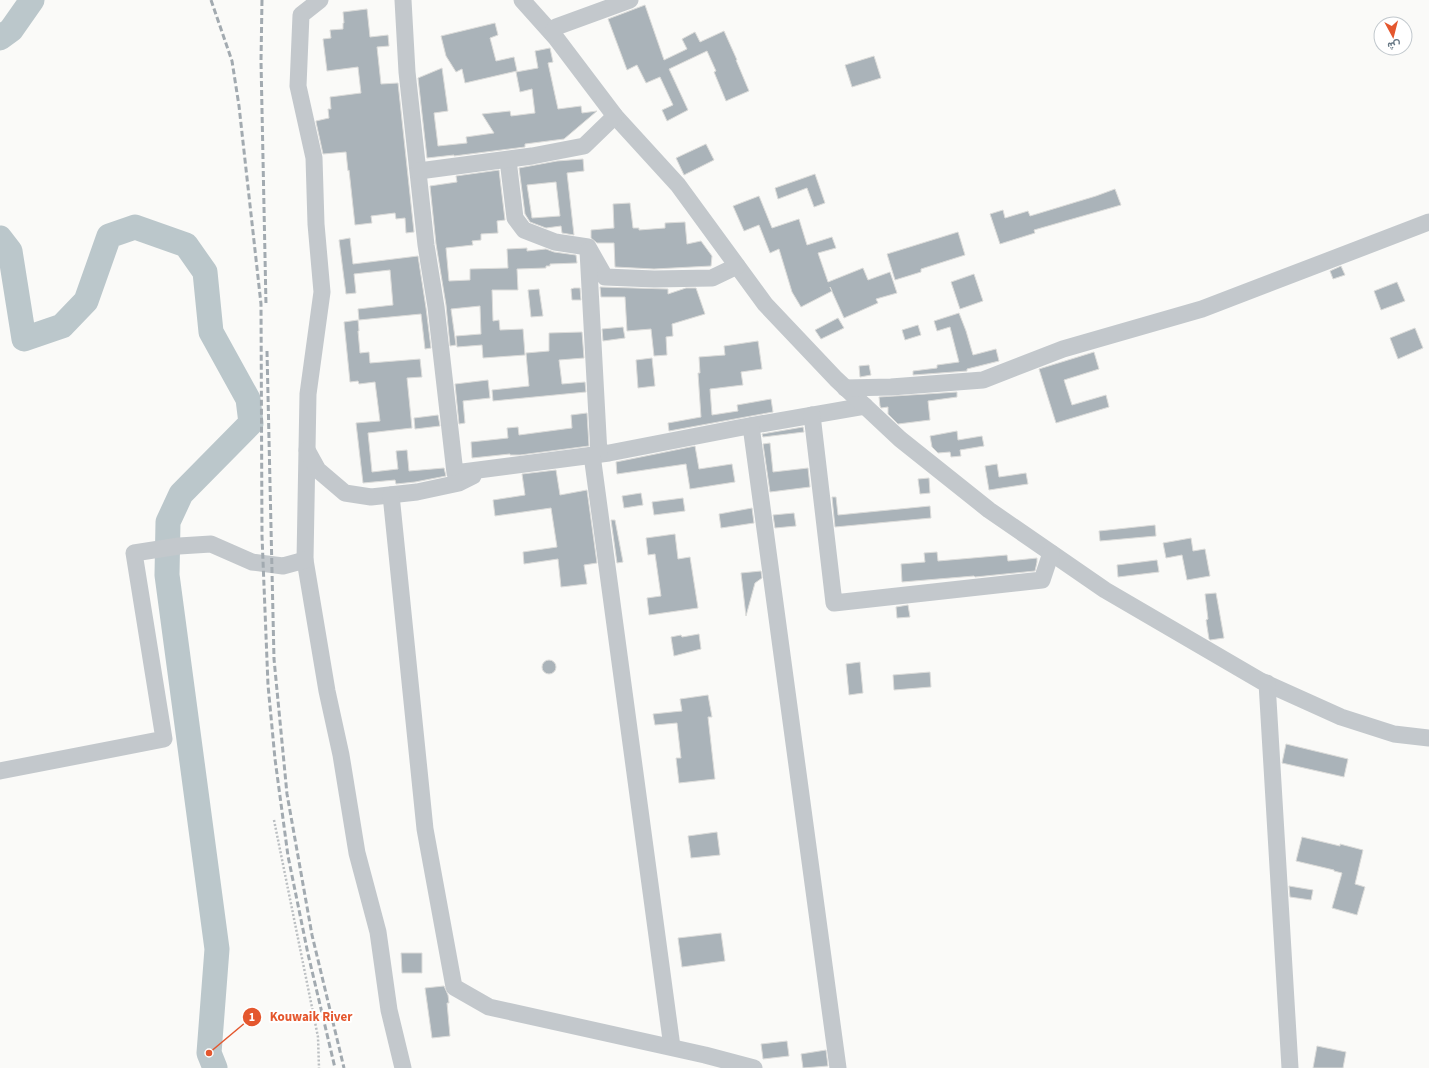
<svg xmlns="http://www.w3.org/2000/svg" width="1429" height="1068" font-family="'Source Sans 3',Vazirmatn,sans-serif">
  <rect width="100%" height="100%" fill="#fafaf8"/>
  <g fill="none" stroke-linecap="round" stroke-linejoin="round">
    <g stroke="#bbc7cb" stroke-width="25">
      <path d="M0 38 11 30 32 0"/>
      <path d="M0 238 10 251 24 339 62 326 86 301 109 236 135 227 186 245 205 272 211 332 248 399 251 423 181 494 168 522 167 575 217 949 209 1053 215 1068"/>
    </g>
  </g>
  <g fill="#aab3b9" stroke="#dcdcda" fill-rule="evenodd">
    <path d="M645 5 664 60 687 49 682 39 695 32 700 42 724 31 737 60H736L749 91 726 101 714 72 716 71 707 51 669 69 688 110 667 121 662 110 673 105 660 77 646 83 637 65 627 70 608 19Z"/>
    <path d="M367 9 370 37 388 35 389 46 377 47 381 84 398 83 414 232 406 233 405 218 396 219 395 213 371 216 372 223 355 225 349 170 348 171 346 152 323 154 316 122V121L329 118 328 109H331L330 97 361 93 358 67 327 71 323 39 331 38 330 30 343 29V23H344L343 12Z"/>
    <path d="M495 23 498 35 490 38 496 61 514 57 517 71 465 83 462 69 456 72 446 56 441 36Z"/>
    <path d="M550 48 553 62 548 63 558 109 581 106 582 113 597 111 564 139 525 144V147L454 156V155L427 158 418 78 442 68 448 111 434 113 438 146 467 143 466 137 494 133 482 114 510 111 511 116 535 113 532 89 520 92 516 72 538 68 535 51Z"/>
    <path d="M874 56 881 78 852 87 845 65Z"/>
    <path d="M706 144 714 160 684 175 676 158Z"/>
    <path d="M583 159 584 171 567 173 574 235 562 233 561 226 546 228 530 222 525 214 519 168 557 161ZM556 182 560 216 532 218 527 185Z"/>
    <path d="M499 170 505 220 497 221 498 233 481 234V240L472 241 473 245 446 248 449 281 470 280V269L508 268 507 249 527 248V251L546 249 554 252 576 255 577 263 550 264V266H546V268L517 269 518 290H492L493 321 499 320 500 330 523 329 525 355 483 358 482 345 457 347 456 336 481 334 480 306 451 309 456 345 450 346 446 305 436 244 430 186 457 182 456 176Z"/>
    <path d="M815 174 825 203 814 207 807 188 778 199 775 188Z"/>
    <path d="M1115 189 1121 205 1034 230 1035 233 1000 244 990 214 1003 210 1005 218 1028 211 1030 216 1096 196Z"/>
    <path d="M759 196 772 228 799 219 807 245 832 237 836 248 818 253 828 282 863 268 868 280 890 272 897 293 876 299 878 303 844 318 830 287 832 291 801 307 792 292 779 249 770 253 759 225 744 231 733 206Z"/>
    <path d="M630 203 633 228H639V230L665 228V223L685 222 687 244 701 241 712 256 711 266 654 269 615 267 614 243H597L591 238V230L614 228 613 204Z"/>
    <path d="M958 232 965 255 921 269V272L895 280 887 254Z"/>
    <path d="M350 238 353 264 418 256 426 308 431 348 425 349 421 314 359 320 358 309 393 305 390 270 354 274 356 293 346 294 339 240Z"/>
    <path d="M1341 266 1345 275 1333 279 1330 271Z"/>
    <path d="M974 274 983 301 960 309 951 282Z"/>
    <path d="M1397 282 1405 301 1381 310 1374 291Z"/>
    <path d="M600 287 668 289V294L686 288H696L705 314 672 324 673 336 666 337 667 355 654 356 651 329 627 331 625 297H601Z"/>
    <path d="M574 288H580L581 300H572L571 289Z"/>
    <path d="M539 289 543 316 531 317 528 290Z"/>
    <path d="M959 313 966 331 973 355 996 349 999 361 967 369V371L913 375V371L937 368V365L959 362 950 327 937 331 934 321Z"/>
    <path d="M838 318 844 328 821 339 815 330Z"/>
    <path d="M358 320 359 331H358L360 353 369 352 370 363 420 359 422 377 407 378 412 428 368 433 372 472 398 469 396 451 407 450 409 471 444 468 446 476 415 482 396 484 395 480 363 483 356 423 380 421 375 382 359 384 358 381 350 382 344 322Z"/>
    <path d="M918 325 921 335 905 340 902 330Z"/>
    <path d="M623 327 625 338 603 341 602 329Z"/>
    <path d="M1415 328 1423 348 1398 359 1390 338Z"/>
    <path d="M582 332 584 358 559 360 562 384 585 382 586 392 493 401 492 390 529 386 526 353 549 351V333Z"/>
    <path d="M758 341 762 369 741 372 743 385 710 389 712 415 738 411 737 405 771 399 773 412 669 431 668 423 701 417 698 373H700L699 357 725 355 724 346Z"/>
    <path d="M1094 352 1099 369 1064 380 1072 405 1106 395 1109 407 1056 423 1039 369Z"/>
    <path d="M652 358 655 386 638 388 636 360Z"/>
    <path d="M869 365 871 375 860 377 859 366Z"/>
    <path d="M488 380 490 398 463 401 465 423 459 424 455 384Z"/>
    <path d="M957 392V397L928 401 930 420 898 424 888 414V407L881 408 880 406 879 397Z"/>
    <path d="M587 413 589 446 520 455H510V454L472 458 471 442 508 438 507 428 518 427 519 435 572 428 571 415Z"/>
    <path d="M438 415 440 426 415 429 414 418Z"/>
    <path d="M803 427 804 432 763 437 762 434Z"/>
    <path d="M957 431 958 440 982 436 984 446 960 450 961 456 951 457 950 452 938 453 932 447 930 436Z"/>
    <path d="M770 443 773 472 808 468 810 487 770 492 763 444Z"/>
    <path d="M695 446 699 469 732 464 735 482 690 489 686 464 617 474 616 462Z"/>
    <path d="M997 464 999 477 1026 473 1028 484 989 490 985 466Z"/>
    <path d="M556 470 560 495 587 490 597 563 584 565 587 584 561 587 558 559 524 564 523 552 557 547 551 508 495 516 493 500 525 495 522 474Z"/>
    <path d="M929 478 930 493 920 494 918 479Z"/>
    <path d="M641 493 643 505 624 508 622 496Z"/>
    <path d="M832 497H836L838 515 930 506 931 518 835 527Z"/>
    <path d="M683 498 685 511 654 515 652 502Z"/>
    <path d="M752 508 754 523 721 528 719 514Z"/>
    <path d="M794 513 796 526 775 528 773 515Z"/>
    <path d="M611 520H615L623 562 617 563Z"/>
    <path d="M1155 525 1156 536 1100 541 1099 531Z"/>
    <path d="M675 534 678 559 690 557 698 608 649 615 647 598 661 596 655 554 648 555 646 538Z"/>
    <path d="M1191 538 1193 551 1205 549 1210 576 1187 580 1182 555 1166 558 1163 543Z"/>
    <path d="M937 552 938 561 1007 555 1008 561 1037 558V562L1035 571 975 577 974 576 902 582 901 564 925 562 924 553Z"/>
    <path d="M1157 560 1159 572 1118 577 1117 565Z"/>
    <path d="M761 571 762 578 755 583 746 616 741 573Z"/>
    <path d="M1216 593 1224 638 1210 640 1209 639 1206 620 1208 619 1205 594Z"/>
    <path d="M908 605 910 617 897 618 896 607Z"/>
    <path d="M699 634 701 649 674 656 671 637 681 635 682 637Z"/>
    <circle cx="549" cy="667" r="7"/>
    <path d="M860 662 863 693 849 695 846 664Z"/>
    <path d="M930 672 931 687 894 690 893 675Z"/>
    <path d="M708 695 712 717H708L715 779 679 783 676 758H681L677 723 655 725 653 714 682 711 680 699Z"/>
    <path d="M1286 744 1348 759 1344 777 1282 763Z"/>
    <path d="M717 832 720 855 691 858 688 836Z"/>
    <path d="M1302 837 1340 846V844L1363 850 1355 884 1365 887 1357 915 1332 908 1342 873 1334 871V870L1296 861Z"/>
    <path d="M1289 886 1313 890 1311 900 1290 897Z"/>
    <path d="M721 933 725 961 682 967 678 938Z"/>
    <path d="M401 953H422V973H402Z"/>
    <path d="M444 986 448 995 449 1003H447L450 1036 432 1038 425 988Z"/>
    <path d="M787 1041 789 1056 763 1059 761 1044Z"/>
    <path d="M1317 1046 1346 1052 1343 1068H1313Z"/>
    <path d="M826 1050 828 1066 803 1068 801 1054Z"/>
  </g>
  <g fill="none" stroke-linecap="round" stroke-linejoin="round">
    <path stroke="#bbbfc2" stroke-width="2.5" stroke-dasharray="2 2" stroke-linecap="butt" d="M274 820 318 1037 319 1068"/>
    <g stroke="#c3c8cc" stroke-width="17">
      <path d="M320 0 301 15 298 86 314 158 316 224 322 292 308 394 305 560 327 691 341 755 357 853 378 932 389 1010 403 1068"/>
      <path d="M403 0 407 72 426 245 436 307 455 473 609 453 738 428 865 406"/>
      <path d="M522 0 556 38 615 116 678 185 765 304 836 379 900 439 989 510 1105 590 1261 681 1341 717 1394 734 1429 738"/>
      <path d="M552 33 556 27 630 0"/>
      <path d="M508 160 515 218 524 230 555 242 588 247 605 277 654 279 712 278 737 266"/>
      <path d="M419 171 532 156 584 146 615 116"/>
      <path d="M588 251 599 454"/>
      <path d="M845 388 891 387 983 380 1063 349 1202 309 1429 222"/>
      <path d="M812 415 834 603 1042 580 1051 553"/>
      <path d="M751 426 838 1068"/>
      <path d="M307 450 318 470 345 493 371 497 417 492 459 483 473 476"/>
      <path d="M592 455 672 1047"/>
      <path d="M391 495 425 829 454 987 489 1007 705 1055 754 1068"/>
      <path d="M1267 683 1290 1068"/>
      <path d="M0 771 164 739 134 553 179 546 211 544 252 562 283 566 305 560"/>
    </g>
    <g stroke="#a2aab0" stroke-width="3" stroke-dasharray="6 3" stroke-linecap="butt">
      <path d="M211 0 232 61 239 106 261 304 262 536 268 685 275 759 288 856 308 954 335 1068"/>
      <path d="M262 0 261 61 266 305"/>
      <path d="M267 351 274 659 287 794 312 935 344 1068"/>
    </g>
  </g>
  <path fill="none" stroke="#e4572e" stroke-width="1.5" d="M209 1053L252 1017"/>
  <g fill="#e4572e" stroke="#fff" stroke-width="1.5">
    <circle cx="209" cy="1053" r="4"/>
    <circle cx="252" cy="1017" r="10"/>
  </g>
  <g font-size="12" text-anchor="middle" font-weight="bold" fill="#fff">
    <text x="252" y="1021">1</text>
  </g>
  <g font-size="13" text-anchor="middle" font-weight="bold" fill="#e4572e" stroke="#fff" stroke-width="4" stroke-linejoin="round" paint-order="stroke">
    <text x="311" y="1021">Kouwaik River</text>
  </g>
  <g transform="translate(1393 36) rotate(173)"><circle r="19" fill="#ffffff" stroke="#c1c8cd"/>
  <path d="M0-3L7 15L0 10L-7 15Z" fill="#e4572e"/>
  <text y="-6" font-size="11" font-weight="bold" text-anchor="middle" fill="#657683">ش</text>
  </g>
</svg>
